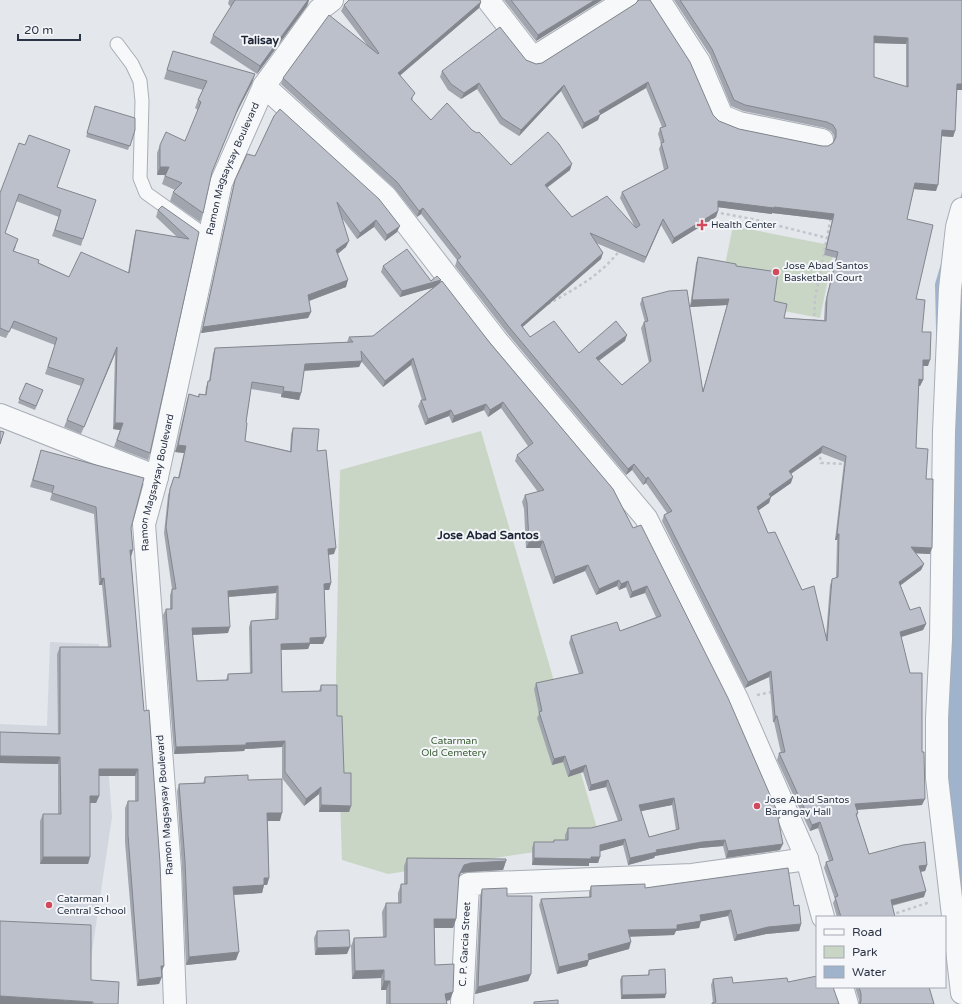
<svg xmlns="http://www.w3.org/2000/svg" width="962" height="1004" font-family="'Varela Round',sans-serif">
  <rect width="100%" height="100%" fill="#e4e7ec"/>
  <path fill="#d2d6de" d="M50 642 99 644 112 817 86 992 0 1004V724L47 726Z"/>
  <g fill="#c9d6c5">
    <path d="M733 226 835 246 820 318 718 298Z"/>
    <path d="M481 431 601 842 388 874 342 860 336 676 340 470Z"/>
  </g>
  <path fill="#9fb4cc" d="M962 192V1004H958L950 960 935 284Z"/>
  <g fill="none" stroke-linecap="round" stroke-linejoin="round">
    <g stroke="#a9aeb7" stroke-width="15">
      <path id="lane" d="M117 44 132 64 140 81 142 101 140 178 146 193 209 238"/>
    </g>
    <g stroke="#a9aeb7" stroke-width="24">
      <g id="street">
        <path d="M488 0 533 58 626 0"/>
        <path d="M659 0 699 62 722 116 739 123 822 140"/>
        <path d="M264 86 386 197 497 341 646 518 737 699 807 859 823 917"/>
        <path d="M962 209 957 227 950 289 944 432 941 639 937 718V778L962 993"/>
        <path d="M0 415 157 477"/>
        <path d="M842 987 847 1004"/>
        <path id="s1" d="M175 1004 170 869 144 524 157 477 221 183 264 86 319 10 332 0"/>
        <path id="s2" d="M462 1004 468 884 692 875 807 859"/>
      </g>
    </g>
    <g stroke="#c2c5cb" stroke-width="2.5" stroke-dasharray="3 3" stroke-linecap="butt">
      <path d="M715 212 752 219 827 238"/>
      <path d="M548 304C575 289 601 275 620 250"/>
      <path d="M814 322 815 298 831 217"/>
      <path d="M819 451 821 463 846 464"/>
      <path d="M757 695 772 692"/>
      <path d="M885 917 930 902"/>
    </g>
    <use href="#lane" stroke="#f7f8fa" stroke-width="13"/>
    <use href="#street" stroke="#f7f8fa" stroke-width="22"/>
  </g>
  <g fill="#a1a5ae" fill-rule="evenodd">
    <path d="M229 0H309L307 6 257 74 210 43 213 35 231 7 228 4Z"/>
    <path d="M504 0H602L536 41Z"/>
    <path d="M638 0H650L713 115 719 121 739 129 822 146H828L833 143 834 141V136L831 131 825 128 743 111 731 106 710 55 674 0H962L955 131 953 137 941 136 936 191 914 189 907 219 916 299 928 366H923V380L920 386H919L916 448 926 479 930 554 915 553 924 564 921 570 900 585 910 610 926 624 923 630 901 637 922 752V805L857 810 858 813 857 816 869 854 927 865 925 871 921 872 924 897 892 906 895 917H837L833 903 835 899 824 868 826 862 829 861 818 828 810 831 777 760 779 753H781L774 722H773L769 677 745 688 662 521 664 515 667 513 646 483 643 485 632 470 626 475 507 333 455 266 457 260 421 214 417 217 394 188 281 84 283 78 367 45 341 11 344 5 481 2 479 8 400 75 413 99 412 100 431 120 472 130 511 165 570 170 547 188 572 217 634 225 620 198 622 192 664 170 659 149 661 144 658 134 660 128 662 127 646 88 600 115 598 120 582 129 561 91 519 136 500 124 477 89 461 99 448 90 440 77 442 71 526 60 536 64 542 63 635 4ZM874 43 906 44V87L874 77ZM718 207 772 214V213L832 220 824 255 836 258 825 303 824 320 784 318 774 301 736 266 698 257 696 263 690 307 727 305 703 390 642 298 640 304 645 322H644L641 328 649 363 622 385 599 361 625 341 579 353 530 337 522 327 601 259 596 243 644 263 661 225 672 244 716 217ZM821 453 844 462 835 540H837L836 578 832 579 830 585 826 636 802 590 768 533 758 510 769 503 771 497 791 483V474Z"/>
    <path d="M173 51 255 74 252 83 236 114 211 174 203 213 200 222 170 201 173 192 175 190 162 184 165 175H157V153L160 145 185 141 198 110 195 108 198 100 203 90 164 79Z"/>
    <path d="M94 110 135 130 128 150 86 137Z"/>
    <path d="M274 116 397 232 385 241 374 227 357 239 342 218 346 247 338 254 346 287 309 301 311 312 308 318 201 333 233 187 235 180 255 156Z"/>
    <path d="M57 187 83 239 81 246 52 236 59 217 16 201 5 233 16 246 14 251 69 277 128 273 134 237 136 230 177 237 156 217 158 210 199 232 150 453 148 460 114 447 120 430 113 429 115 354 81 434 64 427 81 386 45 374 55 345 11 328 6 338 0 336V193Z"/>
    <path d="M383 266 431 281 441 280 440 283 613 489 778 822 780 850 726 858 723 846 700 848 655 856 654 858 628 865 623 845 600 851 598 863H589V866L532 865V848L534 842H553L554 840H565V835L568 828H591L618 821 606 787 589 791 583 772 568 777 563 762 552 765 537 718 539 714 534 689 536 683 579 674 569 643 571 636 620 631 656 617 645 593 630 598 626 587 619 590 617 586 596 595 585 571 553 584 540 548H526L524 509 522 502 525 495 538 492 515 461 517 455 528 446 501 408 488 417 484 410 452 423 449 416 425 425 418 406 421 400H422L411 365 383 387 361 361 359 367 304 370 301 393 299 400 281 397V394L251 389 246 422 245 441 290 451 291 434 293 428 317 451 334 554 328 555 331 583 329 590H324L323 644H310L308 649 281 650 282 692 319 691 321 685 337 716 344 773 351 806 349 812H319V794L304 806 282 778V747L245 749 244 751 174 754 163 615 166 609H170V595L172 589 164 533 168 495 174 477 178 478 184 453 175 452 187 400 189 394 198 397 199 394 205 395 206 387 208 381H209L213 354 215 348 347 342 349 337 373 336 434 287 400 297 381 272ZM276 593 275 619 251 621 249 627 250 673 228 674 226 680 197 681 192 635 228 633 229 597ZM672 805 676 830 649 837 641 811Z"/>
    <path d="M26 383 43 390 35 410 18 403Z"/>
    <path d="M41 450 131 528V557L161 973 159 984 137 986 125 842V808L128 801H135V776H99V796L96 803H90V857L88 864H40V821L43 814H58V764L0 763V732L58 734 57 654 60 647H108L102 585H99L94 514 50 500 52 493 30 487Z"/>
    <path d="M205 777 248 780 280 821H268L269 878 267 885H264L262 893 233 895 236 960 186 965 182 868 177 791 179 784 203 783Z"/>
    <path d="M407 858 506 861 503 870 468 872 461 873 458 878 456 919 453 928H434L435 965 453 992 450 1000 446 1001 447 1004H386V990H381V978L352 979 351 946 354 938 383 937 382 912 386 903H398V893L401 884H404V866Z"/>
    <path d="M591 886 645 888 794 906 801 924 799 931 766 934 734 941 728 916 701 921 699 928 676 931 674 935 630 936 629 949 589 960 587 966 557 974 539 905 541 899 589 898V892Z"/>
    <path d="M482 889 507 896 531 974 528 981 475 994 480 896Z"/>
    <path d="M317 931 347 954 315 955 314 938Z"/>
    <path d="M649 970 665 998 621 999 620 980 622 976 648 975Z"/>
    <path d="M713 979 733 983 788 982 839 1004H712L713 1003 711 985Z"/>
    <path d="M855 987H929L934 1004H859V1000Z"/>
  </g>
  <g fill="#83868d">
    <path d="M308 0H309L307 6 257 74 260 66Z"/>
    <path d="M595 0H602L536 41 538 35Z"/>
    <path d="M481 2 479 8 396 79 398 73Z"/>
    <path d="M874 36 908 38 906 44 872 43Z"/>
    <path d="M255 74 252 83 236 114 209 180 239 106Z"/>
    <path d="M648 82 646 88 600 115 598 120 582 129 584 123 599 111Z"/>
    <path d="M479 83 477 89 461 99 464 93Z"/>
    <path d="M957 84H962V90H955Z"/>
    <path d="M564 85 561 91 519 136 521 130Z"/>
    <path d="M942 130 955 131 953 137 940 136Z"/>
    <path d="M572 164 570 170 542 191 545 185Z"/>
    <path d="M160 167H169L166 175H157Z"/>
    <path d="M915 183 938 185 936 191 913 189Z"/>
    <path d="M718 201 774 207 834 214 832 220 772 213V214L716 207Z"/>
    <path d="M423 208 421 214 417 217 419 211Z"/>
    <path d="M718 211 716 217 672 244 674 238Z"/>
    <path d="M663 219 661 225 644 263 646 257Z"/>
    <path d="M376 220 374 227 357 239 360 233Z"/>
    <path d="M400 226 397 232 385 241 387 235Z"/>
    <path d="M349 241 346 247 334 256 336 250Z"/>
    <path d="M603 253 601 259 518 331 521 325Z"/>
    <path d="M348 280 346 287 306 302 308 295Z"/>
    <path d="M441 280 439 286 400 297 402 291Z"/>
    <path d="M729 299 727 305 690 307 692 300Z"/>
    <path d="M311 312 308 318 201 333 203 327Z"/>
    <path d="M627 335 625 341 594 364 596 358Z"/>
    <path d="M117 347 115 354 81 434 84 427Z"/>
    <path d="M413 358 411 365 383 387 385 381Z"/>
    <path d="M923 360H930L928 366H921Z"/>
    <path d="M362 361 359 367 303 371 305 364Z"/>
    <path d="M919 379 923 380 920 386H917Z"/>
    <path d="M283 391 301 393 299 400 281 397Z"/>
    <path d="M503 402 501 408 488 417 490 410Z"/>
    <path d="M486 404 484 410 452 423 454 416Z"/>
    <path d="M451 410 449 416 425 425 428 419Z"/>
    <path d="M115 423H123L120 430 113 429Z"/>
    <path d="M178 445 186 446 184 453 175 452Z"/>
    <path d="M823 446 821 453 786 477 789 471Z"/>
    <path d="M634 464 632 470 626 475 628 469Z"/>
    <path d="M648 477 646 483 643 485 646 479Z"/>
    <path d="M793 477 791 483 771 497 769 503 755 513 757 507 769 494Z"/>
    <path d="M837 534H839L837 540H835Z"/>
    <path d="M543 541 540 548H526L529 542Z"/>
    <path d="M911 547 932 548 930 554 909 553Z"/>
    <path d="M336 548 334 554 325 555 328 549Z"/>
    <path d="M130 550H133L131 557Z"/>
    <path d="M924 564 921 570 897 588 899 582Z"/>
    <path d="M588 565 585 571 553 584 555 577Z"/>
    <path d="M104 578 102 585H99L101 579Z"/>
    <path d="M619 580 617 586 596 595 599 589Z"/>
    <path d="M628 581 626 587 619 590 621 584Z"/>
    <path d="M331 583 329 590H322L324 584Z"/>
    <path d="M278 586 276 593 226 597 228 591Z"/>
    <path d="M647 586 645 593 630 598 632 592Z"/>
    <path d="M926 624 923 630 898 638 900 632Z"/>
    <path d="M230 627 228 633 189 635 192 628Z"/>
    <path d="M326 637 323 644H310L308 649 279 650 281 644 310 638Z"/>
    <path d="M771 671 769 677 745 688 748 682Z"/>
    <path d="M775 716H777L774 722H773Z"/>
    <path d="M285 741 282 747 245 749 244 751 174 754 176 747Z"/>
    <path d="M0 756 60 757 58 764 0 763Z"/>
    <path d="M565 756 563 762 552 765 554 759Z"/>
    <path d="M586 765 583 772 568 777 570 771Z"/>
    <path d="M99 769H138L135 776H96Z"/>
    <path d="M608 780 606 787 589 791 591 785Z"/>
    <path d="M321 787 319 794 304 806 306 799Z"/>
    <path d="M90 796H99L96 803H88Z"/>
    <path d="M674 798 672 805 637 812 639 805Z"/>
    <path d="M925 799 922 805 853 810 855 804Z"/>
    <path d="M321 805 351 806 349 812H319Z"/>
    <path d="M267 813H282L280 821H265Z"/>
    <path d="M820 822 818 828 810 831 812 825Z"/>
    <path d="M625 839 623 845 598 852 600 845Z"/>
    <path d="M725 840 723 846 700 848 655 856 654 858 628 865 630 858 656 850 702 842Z"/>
    <path d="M783 844 780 850 726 858 728 851Z"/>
    <path d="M43 857H90L88 864H40Z"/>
    <path d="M600 857 598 863H589V866L532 865 534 858Z"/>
    <path d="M506 861 503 870 468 872 461 873 456 883 459 875 464 865 471 863Z"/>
    <path d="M927 865 925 871 917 872 919 866Z"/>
    <path d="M264 878H269L267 885H264L262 893 230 895 233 887Z"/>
    <path d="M926 891 924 897 888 906 891 900Z"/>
    <path d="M731 910 728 916 699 922 701 921 699 928 676 931 674 935 626 937 628 930 677 925 700 915Z"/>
    <path d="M434 919H456L453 928H431Z"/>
    <path d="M801 924 799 931 766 934 734 941 737 935 768 927Z"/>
    <path d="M631 942 629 949 586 961 589 960 587 966 557 974 559 967 588 954Z"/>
    <path d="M350 947 347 954 315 955 317 948Z"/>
    <path d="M239 952 236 960 186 965 189 957Z"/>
    <path d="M161 966H164L161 973Z"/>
    <path d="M384 970 381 978 352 979 355 971Z"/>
    <path d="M531 974 528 981 475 994 478 987Z"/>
    <path d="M162 977 159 984 137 986 139 980Z"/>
    <path d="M384 981H390L386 990H381Z"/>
    <path d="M453 992 450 1000 442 1002 445 994Z"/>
    <path d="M666 994 665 998 621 999 622 995Z"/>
    <path d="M0 996 93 1002 92 1004H0Z"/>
  </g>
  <g fill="#bbc0ca" stroke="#83868d" fill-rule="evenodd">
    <path d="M235 0H308L260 66 213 35Z"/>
    <path d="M349 0H480L481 2 398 73 415 93 411 99 431 120 447 103 472 130 477 133 479 132 511 165 548 132 559 144 572 164 545 185 572 217 607 196 636 228 640 225 622 192 668 168 661 143 664 142 660 128 666 126 648 82 599 111 601 114 584 123 564 85 521 130 502 118 479 83 464 93 451 84 442 71 500 27 526 60 536 64 542 63 635 4 639 0H650L690 62 713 115 719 121 739 129 822 146H828L833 143 836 137V130L833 125 827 122 745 105 734 100 712 49 680 0H962V84H957L955 131 942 130 938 185 915 183 907 219 933 225 916 299 925 300 922 332H931L930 360H923V380L919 379 916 448 928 449 926 479H933L932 548 911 547 924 564 899 582 910 610 920 607 926 624 900 632 910 673H922V752H924L925 799 855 804 858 813 856 814 869 854 903 845 925 842 927 865 919 866 926 891 891 900 895 917H841L835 897 838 896 826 862 833 860 820 822 812 825 779 753 785 752 777 716H775L771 671 748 682 664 515 672 511 648 477 646 479 634 464 628 469 509 327 457 260 461 257 423 208 419 211 397 182 283 78 329 15 378 54 379 53 344 5ZM874 36 908 38V87L874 77ZM718 201 774 208V207L834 214 826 249 838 252 827 297 826 321 784 318 787 304 774 301 778 272 736 266V264L698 257 692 300 729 299 703 392 687 290 669 291 642 298 648 321 644 322 651 361 622 385 596 358 627 335 616 321 579 353 554 321 530 337 521 325 603 253 590 233 646 257 663 219 674 238 718 211ZM823 446 846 456 837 534H839L838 577 832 579 827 641 814 586 802 590 775 532 768 533 757 507 771 497 769 494 793 477 789 471Z"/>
    <path d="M511 0H595L538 35Z"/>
    <path d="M173 51 255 74 239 106 212 172 203 213 173 192 182 183 165 176 169 167H160V145L166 132 185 141 201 102 198 100 207 81 167 70Z"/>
    <path d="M95 106 135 118V130L130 146 87 133Z"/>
    <path d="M280 109 379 199 400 226 387 235 376 220 360 233 337 202 349 241 336 250 348 280 308 295 311 312 203 327 235 180 247 154 255 156 274 116Z"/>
    <path d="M29 135 70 150 57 187 96 200 83 239 55 230 61 210 19 194 5 233 18 239 13 251 39 260 38 263 69 277 81 252 129 273 136 230 189 239 158 210 162 206 199 232 150 453 117 440 123 423H115L117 347 84 427 67 420 84 379 48 367 57 338 14 321 9 332 0 328V193L19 143 25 145Z"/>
    <path d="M407 249 431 281 437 276 441 280 402 291 383 266Z"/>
    <path d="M442 281 490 343 613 489 633 528 641 525 728 698 780 818H778L783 844 728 851 725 840 702 842 656 850 657 852 630 858 625 839 600 845V857H591V859L534 858V842H554V840H568V828H591L622 820 608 780 591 785 586 765 570 771 565 756 554 759 539 712 542 711 536 683 583 673 571 636 617 622 620 631 661 616 647 586 632 592 628 581 621 584 619 580 599 589 588 565 555 577 543 541 529 542 527 503 525 495 544 490 517 455 533 443 503 402 490 410 486 404 454 416 451 410 428 419 421 400H426L413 358 385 381 361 351 362 361 305 364 301 393 283 391 284 387 252 382 246 422 247 423 245 441 291 452 293 428 319 429 317 451 326 450 336 548 328 549 331 583 324 584 326 637 310 638V643L281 644 282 692 321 691V685H337V716H342L344 773H351V806L321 805V787L306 799 285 772V741L246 743V745L176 747 166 609H172V589H176L166 527 170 489 174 477 179 478 186 446 178 445 189 394 199 397V394L206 395 208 381H210L215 348 353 342 349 337 373 336ZM278 586V619L251 621 252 673 228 674V680L197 681 192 628 230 627 228 591ZM674 798 679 829 649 837 639 805Z"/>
    <path d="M26 383 43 390 36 406 19 399Z"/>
    <path d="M0 431 4 432 0 444Z"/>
    <path d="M41 450 144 478 131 528 133 550H130L144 711 149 710 160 863 164 966H161L162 977 139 980 128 835V801H138V769H99V796H90V857H43V814H61L60 757 0 756V732L60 734V647H111L104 578 101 579 96 507 52 493 54 486 33 480Z"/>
    <path d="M248 775V780L282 779V813H267L269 878H264V885L233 887 239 952 189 957 185 861 179 784 205 783V777Z"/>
    <path d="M407 858 506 859V861L471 863 464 865 459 875 456 919H434L435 965 454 964 453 992 445 994 447 1004H390V981H384V970L355 971 354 938 386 937V903H401V884H407Z"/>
    <path d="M788 868 794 906 799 905 801 924 768 927 737 935 731 910 700 915 701 921 677 925V929L628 930 631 942 588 954 589 960 559 967 541 899 591 897V886L645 884V888Z"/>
    <path d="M507 888V896H532L531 974 478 987 482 889Z"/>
    <path d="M0 921 91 925V980L119 982 118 1004H93V1002L0 996Z"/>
    <path d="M349 930 350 947 317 948V931Z"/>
    <path d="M665 969 666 994 622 995V976L649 975V970Z"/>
    <path d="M817 976V987H833L839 1004H712V1003L716 1002 713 979 732 977 733 983 787 978 788 982Z"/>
    <path d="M859 987H929L934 1004H860L861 1001V994Z"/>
    <path d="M558 1000V1004H534V1002Z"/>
  </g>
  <g fill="#d1495b" stroke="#f4f6f9" stroke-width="1.5">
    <path d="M700 219h4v4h4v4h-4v4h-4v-4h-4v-4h4z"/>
    <circle cx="776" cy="272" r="4"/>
    <circle cx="757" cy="806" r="4"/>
    <circle cx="49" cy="905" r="4"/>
  </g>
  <g text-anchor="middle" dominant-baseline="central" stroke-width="4" stroke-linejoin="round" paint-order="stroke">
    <g font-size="10" fill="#2b3445" stroke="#f4f6f9">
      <text stroke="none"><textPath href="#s1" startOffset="848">Ramon Magsaysay Boulevard</textPath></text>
      <text stroke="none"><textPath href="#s1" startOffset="524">Ramon Magsaysay Boulevard</textPath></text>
      <text transform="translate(165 805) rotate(-94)">Ramon Magsaysay Boulevard</text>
      <text stroke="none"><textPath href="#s2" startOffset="60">C. P. Garcia Street</textPath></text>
    </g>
    <g font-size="10" fill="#2b3445" stroke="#f4f6f9" text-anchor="start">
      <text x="711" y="225">Health Center</text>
      <text x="784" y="266">Jose Abad Santos<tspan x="784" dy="12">Basketball Court</tspan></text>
      <text x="765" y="800">Jose Abad Santos<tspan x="765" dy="12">Barangay Hall</tspan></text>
      <text x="57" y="899">Catarman I<tspan x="57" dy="12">Central School</tspan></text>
    </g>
    <g font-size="10" fill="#3f6138" stroke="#f4f6f9">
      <text x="454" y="741">Catarman<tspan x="454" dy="12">Old Cemetery</tspan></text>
    </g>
    <g font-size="12" font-weight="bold" fill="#1d2536" stroke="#f4f6f9">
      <text x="260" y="40">Talisay</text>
      <text x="488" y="535">Jose Abad Santos</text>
    </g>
  </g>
  <rect x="816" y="916" width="130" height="72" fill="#f4f6f9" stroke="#a4a8b1"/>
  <rect x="824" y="929" width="20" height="6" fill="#f7f8fa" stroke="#a4a8b1"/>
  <text x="852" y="936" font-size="12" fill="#2b3445">Road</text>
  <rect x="824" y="946" width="20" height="12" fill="#c9d6c5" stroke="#a4a8b1"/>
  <text x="852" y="956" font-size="12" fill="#2b3445">Park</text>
  <rect x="824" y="966" width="20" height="12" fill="#9fb4cc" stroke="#a4a8b1"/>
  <text x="852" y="976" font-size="12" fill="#2b3445">Water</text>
  <path d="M18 34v6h62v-6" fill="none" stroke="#2b3445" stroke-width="2"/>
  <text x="24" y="34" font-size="12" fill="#2b3445" stroke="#f4f6f9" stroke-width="3" paint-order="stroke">20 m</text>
</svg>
